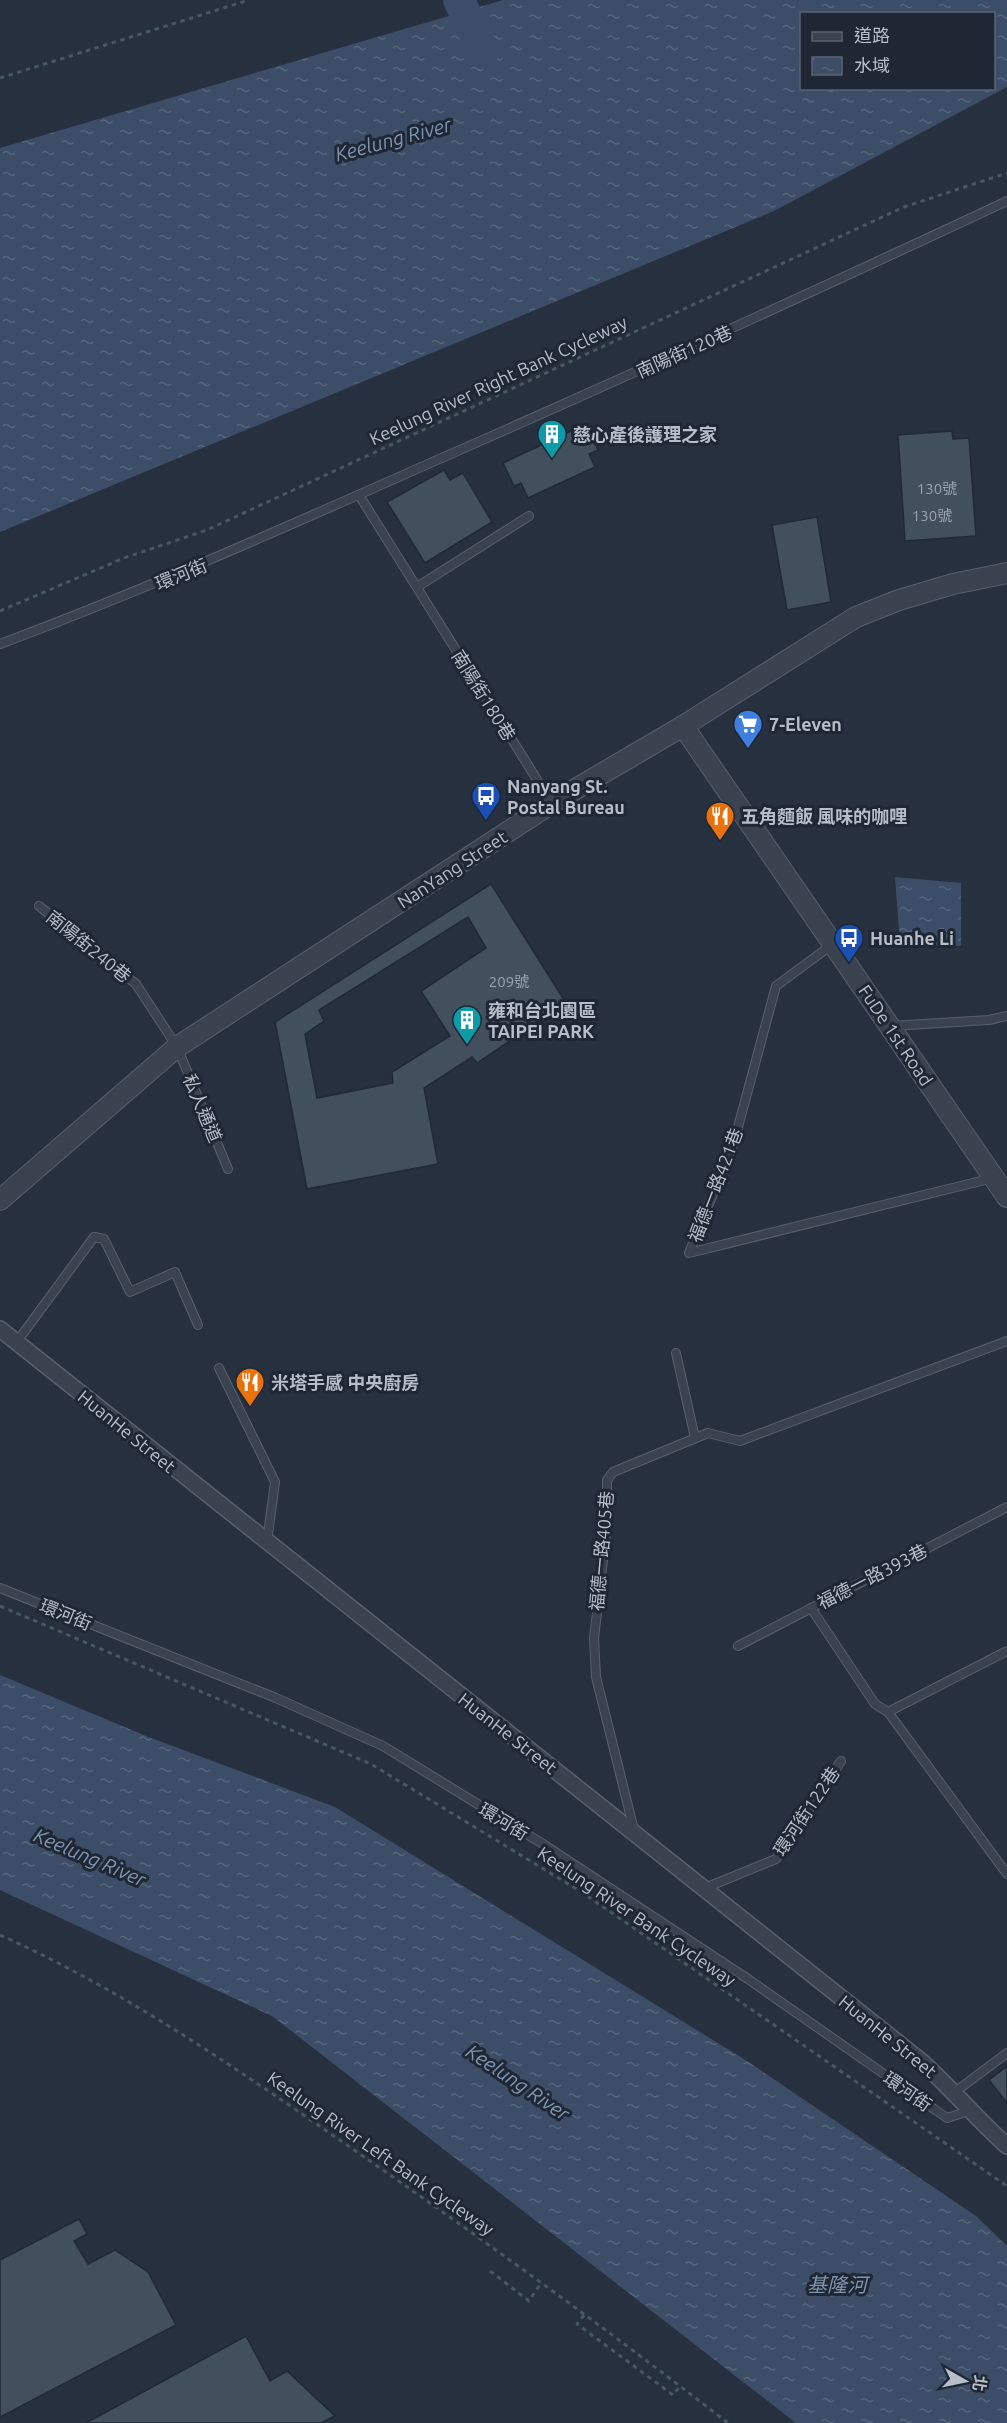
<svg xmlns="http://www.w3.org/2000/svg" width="1007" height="2423" font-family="Ubuntu,'Noto Sans TC',sans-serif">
  <defs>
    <pattern id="water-ripples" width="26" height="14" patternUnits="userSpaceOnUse" patternTransform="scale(1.5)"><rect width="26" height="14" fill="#3c4e67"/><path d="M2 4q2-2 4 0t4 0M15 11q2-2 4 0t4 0" fill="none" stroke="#56667b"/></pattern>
  </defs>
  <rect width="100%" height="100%" fill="#26303f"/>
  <g fill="url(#water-ripples)" fill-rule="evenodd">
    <path d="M503 0H1007V87L774 211 0 532V148ZM802 14H994V88H802Z"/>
    <path d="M895 877 961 883V946L900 944Z"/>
    <path d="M0 1675 146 1736 335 1807 747 2061 976 2216 1007 2246V2423H796L272 2016 0 1890Z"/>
  </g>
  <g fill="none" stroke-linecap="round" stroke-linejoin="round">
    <path stroke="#3c4e67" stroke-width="32" d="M459 0 483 51"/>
  </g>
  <g fill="#424f5d" stroke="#212936" stroke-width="1.5" fill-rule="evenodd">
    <path d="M586 424 598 450 589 454 595 467 528 498 521 483 514 486 503 463Z"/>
    <path d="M952 431 953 439 969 438 976 536 905 541 898 435Z"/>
    <path d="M444 470 450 480 463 473 492 522 425 563 387 502Z"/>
    <path d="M817 517 831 602 787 610 772 525Z"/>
    <path d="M491 884 566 1003 477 1063 472 1057 424 1088 438 1164 307 1189 275 1022ZM468 917 486 948 421 991 450 1036 392 1072 393 1083 317 1098 305 1034 324 1021 319 1010Z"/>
    <path d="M1007 2066V2103L989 2080Z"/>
    <path d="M79 2219 87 2234 74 2241 88 2264 115 2250 148 2272 176 2325 0 2417V2260Z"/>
    <path d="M246 2336 270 2381 287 2371 335 2416 321 2423H86Z"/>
  </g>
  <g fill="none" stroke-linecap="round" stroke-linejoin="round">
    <g stroke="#58606c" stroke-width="10">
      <g id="service">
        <path d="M359 495 551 802"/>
        <path d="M417 587 529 516"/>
        <path d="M0 644C145 590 286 527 428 464 622 379 815 291 1007 201"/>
        <path d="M39 906 136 984 177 1047 228 1169"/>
        <path d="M833 944 776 986 734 1142 689 1253 993 1178"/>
        <path d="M891 1026 989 1020 1007 1016"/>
        <path d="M16 1343 94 1237 104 1239 130 1292 175 1272 198 1325"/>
        <path d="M676 1353 695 1438"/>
        <path d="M219 1368 275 1482 267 1542"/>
        <path d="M0 1588 276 1698 383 1746 543 1844 748 1979 947 2118 969 2111"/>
        <path d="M811 1608 875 1704 888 1712 1007 1651"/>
        <path d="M738 1646 1007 1507"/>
        <path d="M888 1712 1007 1874"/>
        <path d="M634 1830 596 1677 594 1638 607 1526V1480L613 1472 708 1433 740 1441 1007 1341"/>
        <path d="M705 1888 776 1859 841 1761"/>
        <path d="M955 2092 1007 2053"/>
      </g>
    </g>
    <g stroke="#58606c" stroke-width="18">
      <path id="minor" d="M0 1329 921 2061C951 2088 977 2119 1007 2146"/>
    </g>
    <g stroke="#58606c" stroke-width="22">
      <g id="tertiary">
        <path d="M683 726 1007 1197"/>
        <path d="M0 1200 177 1047 552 803 683 726 856 617 899 600 953 584 1007 573"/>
      </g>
    </g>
    <g stroke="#465a5d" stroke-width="3" stroke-dasharray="4.5 4.5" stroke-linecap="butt">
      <path d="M0 78 249 0"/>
      <path d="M0 611 124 558 207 530 904 207 1007 173"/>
      <path d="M0 1606 371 1764 583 1893 1007 2186"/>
      <path d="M0 1935C123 1990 234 2067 344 2143 474 2233 603 2326 728 2423"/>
      <path d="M490 2271 529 2301 541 2283"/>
      <path d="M584 2315 577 2324 673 2395 680 2386"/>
    </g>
    <use href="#service" stroke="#3a424f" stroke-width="8"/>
    <use href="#minor" stroke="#3a424f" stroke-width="15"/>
    <use href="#tertiary" stroke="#3a424f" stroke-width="20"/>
  </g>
  <defs>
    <g id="building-pin" transform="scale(1.5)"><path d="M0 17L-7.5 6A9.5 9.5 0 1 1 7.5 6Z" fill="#0f9aa8" stroke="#1f2734"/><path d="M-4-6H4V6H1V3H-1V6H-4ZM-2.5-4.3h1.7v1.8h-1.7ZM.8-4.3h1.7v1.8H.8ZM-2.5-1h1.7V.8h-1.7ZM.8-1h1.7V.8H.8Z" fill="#fff"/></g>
    <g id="supermarket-pin" transform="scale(1.5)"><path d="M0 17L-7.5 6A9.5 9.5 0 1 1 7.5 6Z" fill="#3f7fe0" stroke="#1f2734"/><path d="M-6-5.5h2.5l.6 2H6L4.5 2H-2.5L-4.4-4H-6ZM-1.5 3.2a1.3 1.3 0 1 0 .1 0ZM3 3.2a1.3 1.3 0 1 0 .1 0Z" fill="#fff"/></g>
    <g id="bus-pin" transform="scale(1.5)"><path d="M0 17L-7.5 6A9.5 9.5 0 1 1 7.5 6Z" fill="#1a4fb4" stroke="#1f2734"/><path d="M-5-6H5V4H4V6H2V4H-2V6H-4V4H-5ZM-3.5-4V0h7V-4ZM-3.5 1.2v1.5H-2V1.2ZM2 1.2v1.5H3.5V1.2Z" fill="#fff"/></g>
    <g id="restaurant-pin" transform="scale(1.5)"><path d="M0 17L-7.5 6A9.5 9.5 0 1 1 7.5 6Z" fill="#e8710a" stroke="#1f2734"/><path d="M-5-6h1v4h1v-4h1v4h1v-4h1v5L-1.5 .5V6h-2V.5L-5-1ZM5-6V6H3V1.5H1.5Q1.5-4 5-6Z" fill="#fff"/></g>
  </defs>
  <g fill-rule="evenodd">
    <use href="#building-pin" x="552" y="434"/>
    <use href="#supermarket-pin" x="748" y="724"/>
    <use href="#bus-pin" x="486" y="796"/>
    <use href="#restaurant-pin" x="720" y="816"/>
    <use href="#bus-pin" x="849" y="938"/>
    <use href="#building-pin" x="467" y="1020"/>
    <use href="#restaurant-pin" x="250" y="1382"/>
  </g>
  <g text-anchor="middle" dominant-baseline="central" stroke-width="6" stroke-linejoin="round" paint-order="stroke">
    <g font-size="15" fill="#99a2ae">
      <text x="937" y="488">130號</text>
      <text x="932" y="515">130號</text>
      <text x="509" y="981">209號</text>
    </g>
    <g font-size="18" fill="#b6bec9" stroke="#1f2734">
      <text transform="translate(684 351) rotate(-24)">南陽街120巷</text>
      <text transform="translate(498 380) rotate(-25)">Keelung River Right Bank Cycleway</text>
      <text transform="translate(181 574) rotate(-22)">環河街</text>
      <text transform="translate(484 695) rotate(58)">南陽街180巷</text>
      <text transform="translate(452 869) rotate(-33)">NanYang Street</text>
      <text transform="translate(89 946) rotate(39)">南陽街240巷</text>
      <text transform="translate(896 1035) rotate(56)">FuDe 1st Road</text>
      <text transform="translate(203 1108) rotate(67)">私人通道</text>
      <text transform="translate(715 1185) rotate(-69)">福德一路421巷</text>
      <text transform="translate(127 1431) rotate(39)">HuanHe Street</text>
      <text transform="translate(601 1551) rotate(-85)">福德一路405巷</text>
      <text transform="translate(872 1576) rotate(-27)">福德一路393巷</text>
      <text transform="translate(66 1614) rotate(22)">環河街</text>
      <text transform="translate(508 1733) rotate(38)">HuanHe Street</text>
      <text transform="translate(806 1811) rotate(-56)">環河街122巷</text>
      <text transform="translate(504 1821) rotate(31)">環河街</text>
      <text transform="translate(637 1916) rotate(34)">Keelung River Bank Cycleway</text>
      <text transform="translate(888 2036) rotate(39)">HuanHe Street</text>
      <text transform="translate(908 2091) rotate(35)">環河街</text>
      <text transform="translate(381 2153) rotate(35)">Keelung River Left Bank Cycleway</text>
    </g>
    <g font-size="18" font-weight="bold" fill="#b6bec9" stroke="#1f2734" text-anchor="start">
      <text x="573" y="434">慈心產後護理之家</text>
      <text x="769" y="724">7-Eleven</text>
      <text x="507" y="786">Nanyang St.<tspan x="507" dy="21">Postal Bureau</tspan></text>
      <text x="741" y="816">五角麵飯 風味的咖哩</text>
      <text x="870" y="938">Huanhe Li</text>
      <text x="488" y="1010">雍和台北園區<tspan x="488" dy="21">TAIPEI PARK</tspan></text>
      <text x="271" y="1382">米塔手感 中央廚房</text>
    </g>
    <g font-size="20" font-style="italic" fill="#7f94b0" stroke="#1f2734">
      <text transform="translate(393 139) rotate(-15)">Keelung River</text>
      <text transform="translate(90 1857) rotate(23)">Keelung River</text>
      <text transform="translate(518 2082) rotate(34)">Keelung River</text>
      <text x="837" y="2284">基隆河</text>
    </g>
  </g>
  <rect x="800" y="12" width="195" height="78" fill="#1f2734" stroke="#5b6370" stroke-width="1.5"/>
  <rect x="812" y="32" width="30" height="9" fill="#3a424f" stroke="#5b6370" stroke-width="1.5"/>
  <text x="854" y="42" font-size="18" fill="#b6bec9">道路</text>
  <rect x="812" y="57" width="30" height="18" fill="url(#water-ripples)" stroke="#5b6370" stroke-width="1.5"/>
  <text x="854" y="72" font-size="18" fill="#b6bec9">水域</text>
  <g transform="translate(965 2381) rotate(99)" stroke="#1f2734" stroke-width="4.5" paint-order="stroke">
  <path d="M0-4.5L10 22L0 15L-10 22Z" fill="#b6bec9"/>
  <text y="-9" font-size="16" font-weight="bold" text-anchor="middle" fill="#b6bec9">北</text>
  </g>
</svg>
